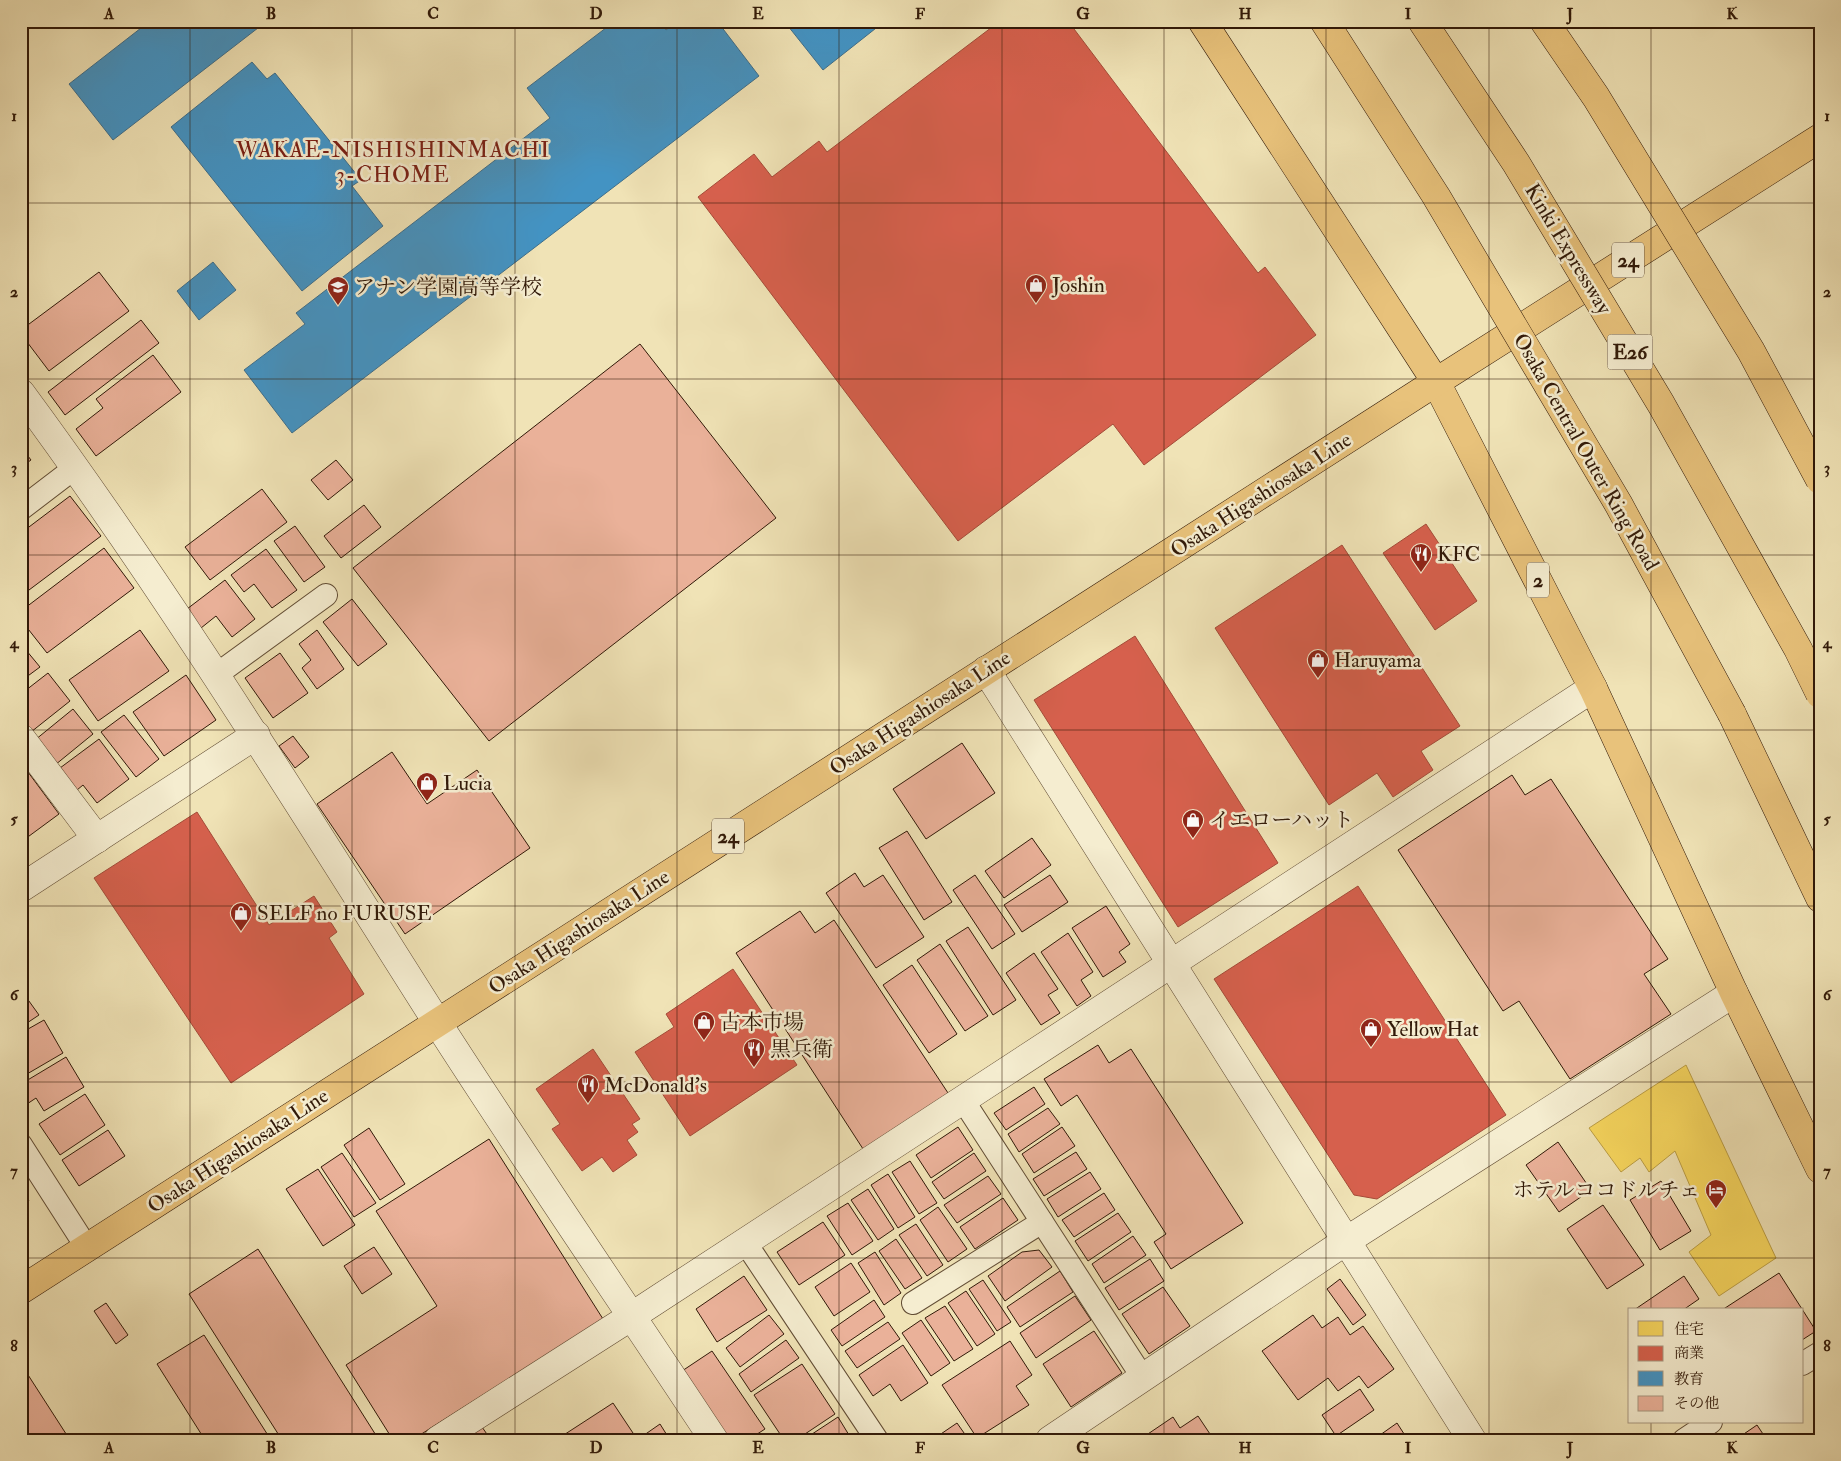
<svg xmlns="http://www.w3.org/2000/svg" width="1841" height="1461" font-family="'IM FELL Double Pica','Noto Serif JP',serif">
  <rect width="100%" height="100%" fill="#f0e3b6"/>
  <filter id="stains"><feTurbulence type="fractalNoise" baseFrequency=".004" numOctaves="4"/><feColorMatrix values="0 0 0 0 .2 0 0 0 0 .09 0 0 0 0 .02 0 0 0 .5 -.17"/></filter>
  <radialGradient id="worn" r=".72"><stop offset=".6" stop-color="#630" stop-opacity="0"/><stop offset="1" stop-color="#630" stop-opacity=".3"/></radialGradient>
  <path fill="#f6d55c" stroke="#bb9d43" d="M1686 1065 1776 1258 1719 1296 1689 1252 1711 1235 1675 1151 1649 1172 1640 1158 1621 1172 1589 1128Z"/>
  <g fill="#d6604d" stroke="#a44b38">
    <path d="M1000 21H1068L1258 273 1265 267 1316 335 1144 465 1113 424 958 541 698 197 754 154 772 177 819 141 827 152Z"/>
    <path d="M1426 524 1477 601 1435 630 1383 553Z"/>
    <path d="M1342 545 1460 726 1421 751 1433 770 1393 797 1377 773 1329 805 1215 628Z"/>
    <path d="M1135 636 1278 863 1178 927 1034 700Z"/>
    <path d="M197 812 269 925 314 896 337 932 329 938 364 994 231 1083 94 878Z"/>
    <path d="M1358 886 1506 1115 1377 1199 1354 1195 1214 979Z"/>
    <path d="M733 969 797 1065 690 1136 635 1052 674 1027 666 1014Z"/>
    <path d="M593 1049 640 1119 632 1124 638 1132 627 1140 637 1155 613 1172 602 1157 582 1171 552 1129 560 1124 536 1089Z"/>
  </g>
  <g fill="#4393c3" stroke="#3e6e8b">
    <path d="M150 21H267L113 140 69 84Z"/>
    <path d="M615 21H660L666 30 678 21H717L759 76 292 433 244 370 305 324 296 313 550 118 527 88Z"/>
    <path d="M784 21H885L823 70Z"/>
    <path d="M252 62 267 79 275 73 361 180 352 186 383 226 302 291 171 127Z"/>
    <path d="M213 262 236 290 199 320 177 291Z"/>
  </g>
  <g fill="#eab199" stroke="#311908">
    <path d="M99 272 129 311 49 371 21 334V330Z"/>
    <path d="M141 320 159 343 65 415 48 392Z"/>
    <path d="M640 344 776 518 489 741 353 568Z"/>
    <path d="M153 355 181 392 96 456 76 429 103 408 96 399Z"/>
    <path d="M21 447 31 460 21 467Z"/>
    <path d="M336 460 353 480 328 500 311 480Z"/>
    <path d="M262 489 287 522 210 580 185 547Z"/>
    <path d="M70 496 101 536 21 596V533Z"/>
    <path d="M364 505 381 527 341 558 324 536Z"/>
    <path d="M295 526 325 567 304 582 274 541Z"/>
    <path d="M104 548 134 588 47 653 21 620V611Z"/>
    <path d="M266 549 297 590 272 608 254 584 244 592 231 575Z"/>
    <path d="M225 580 255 619 232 637 216 616 201 628 187 609Z"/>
    <path d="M352 599 387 644 358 666 323 622Z"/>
    <path d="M140 630 169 671 98 721 69 680Z"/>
    <path d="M317 630 344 669 317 689 302 668 311 660 299 644Z"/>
    <path d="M21 644 40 667 21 681Z"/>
    <path d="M280 653 308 693 273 718 245 678Z"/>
    <path d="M48 673 70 701 31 732 21 720V694Z"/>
    <path d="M186 675 216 720 164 756 133 712Z"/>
    <path d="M73 709 93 734 55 765 35 740Z"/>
    <path d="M124 715 159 759 136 777 101 732Z"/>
    <path d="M293 736 309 757 295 768 279 746Z"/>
    <path d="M99 739 129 779 97 803 83 785 77 790 60 768Z"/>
    <path d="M962 743 995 793 926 839 893 789Z"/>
    <path d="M392 752 427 804 477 770 530 848 405 934 317 804Z"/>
    <path d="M25 768 59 814 21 842V771Z"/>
    <path d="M1512 775 1525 795 1551 779 1668 959 1644 974 1671 1014 1570 1079 1519 1001 1503 1011 1398 850Z"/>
    <path d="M907 831 952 902 924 920 879 848Z"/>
    <path d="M1032 838 1051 865 1004 898 985 871Z"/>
    <path d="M855 873 864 887 883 875 924 937 876 968 826 893Z"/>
    <path d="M975 875 1015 934 992 949 953 890Z"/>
    <path d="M1050 875 1068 902 1022 932 1004 905Z"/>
    <path d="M1106 906 1130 944 1119 952 1126 962 1103 977 1072 928Z"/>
    <path d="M800 911 815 933 834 920 950 1096 865 1152 736 953Z"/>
    <path d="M968 927 1016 1000 993 1015 946 941Z"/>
    <path d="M1068 933 1093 972 1081 980 1091 996 1077 1006 1041 952Z"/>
    <path d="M940 944 988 1016 965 1031 917 960Z"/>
    <path d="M1034 953 1058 989 1048 995 1060 1013 1041 1025 1006 973Z"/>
    <path d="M912 965 957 1034 929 1053 883 985Z"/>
    <path d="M21 990 39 1015 21 1027Z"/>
    <path d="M44 1020 63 1053 27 1074 21 1064V1033Z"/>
    <path d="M1098 1045 1109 1063 1131 1049 1243 1223 1171 1269 1154 1242 1166 1234 1077 1095 1061 1106 1044 1079Z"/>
    <path d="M66 1057 84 1087 44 1111 36 1098 21 1108V1084Z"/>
    <path d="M1034 1087 1045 1104 1006 1130 994 1113Z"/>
    <path d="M85 1094 105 1125 60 1155 39 1124Z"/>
    <path d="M1048 1108 1060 1124 1019 1152 1008 1134Z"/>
    <path d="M958 1127 973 1150 931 1178 916 1155Z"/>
    <path d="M1062 1127 1075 1146 1034 1173 1022 1154Z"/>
    <path d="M369 1128 405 1184 380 1200 344 1145Z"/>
    <path d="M108 1130 125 1156 79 1186 62 1160Z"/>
    <path d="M489 1139 603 1319 412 1440H393L346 1365 437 1306 376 1211Z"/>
    <path d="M1558 1142 1591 1190 1559 1212 1526 1165Z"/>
    <path d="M1076 1152 1087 1169 1044 1196 1033 1179Z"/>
    <path d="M342 1153 376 1203 354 1217 321 1167Z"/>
    <path d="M974 1153 986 1171 944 1199 932 1182Z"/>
    <path d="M910 1161 937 1203 919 1214 892 1172Z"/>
    <path d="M318 1169 355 1225 323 1246 286 1189Z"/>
    <path d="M1090 1172 1101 1189 1058 1217 1047 1199Z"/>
    <path d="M888 1174 915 1217 898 1228 871 1185Z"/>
    <path d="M988 1176 1001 1194 957 1223 944 1205Z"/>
    <path d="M1661 1181 1691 1231 1660 1250 1630 1200Z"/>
    <path d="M21 1189 29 1201 21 1206Z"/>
    <path d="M868 1189 894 1229 878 1240 851 1200Z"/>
    <path d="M1104 1193 1115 1210 1074 1237 1062 1220Z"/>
    <path d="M1003 1198 1018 1220 975 1249 960 1227Z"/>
    <path d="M848 1203 873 1241 852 1255 827 1216Z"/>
    <path d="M1603 1205 1644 1265 1607 1289 1567 1229Z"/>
    <path d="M938 1207 967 1249 948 1262 920 1220Z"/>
    <path d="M1118 1213 1131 1232 1088 1261 1075 1241Z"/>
    <path d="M823 1222 845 1255 799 1285 777 1252Z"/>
    <path d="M916 1224 943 1265 927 1276 899 1235Z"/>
    <path d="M1133 1236 1146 1255 1104 1283 1092 1264Z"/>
    <path d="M896 1239 922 1278 905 1289 879 1251Z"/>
    <path d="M374 1247 392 1274 362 1294 344 1266Z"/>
    <path d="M258 1249 379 1440H282L189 1294Z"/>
    <path d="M1039 1250 1052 1267 1005 1301 988 1276 1022 1252Z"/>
    <path d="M875 1252 901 1293 884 1305 858 1263Z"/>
    <path d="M1150 1259 1164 1281 1119 1310 1105 1288Z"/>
    <path d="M851 1263 870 1292 834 1316 815 1287Z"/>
    <path d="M1060 1271 1073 1292 1020 1327 1007 1307Z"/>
    <path d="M1779 1273 1816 1331 1802 1340V1310H1722Z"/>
    <path d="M744 1276 767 1310 717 1342 696 1309Z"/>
    <path d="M1684 1276 1699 1299 1683 1310H1634Z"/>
    <path d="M1340 1279 1366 1315 1353 1325 1327 1289Z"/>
    <path d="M983 1280 1011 1322 997 1331 969 1289Z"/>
    <path d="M1163 1287 1190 1326 1149 1354 1122 1314Z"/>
    <path d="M966 1291 995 1334 977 1346 948 1303Z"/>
    <path d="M1075 1296 1091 1320 1036 1358 1020 1333Z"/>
    <path d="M874 1300 885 1317 842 1346 831 1330Z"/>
    <path d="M106 1303 128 1335 116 1344 94 1311Z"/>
    <path d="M945 1306 973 1349 954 1361 925 1318Z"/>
    <path d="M769 1315 784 1334 740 1367 726 1348Z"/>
    <path d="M1313 1315 1322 1328 1338 1317 1350 1335 1363 1326 1394 1369 1368 1388 1359 1376 1338 1391 1328 1378 1298 1400 1262 1351Z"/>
    <path d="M921 1320 950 1363 931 1376 902 1333Z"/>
    <path d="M888 1322 900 1339 857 1368 845 1351Z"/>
    <path d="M1094 1331 1122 1373 1071 1407 1043 1364Z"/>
    <path d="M204 1335 271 1440H205L157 1364Z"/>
    <path d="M786 1340 799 1358 751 1392 739 1374Z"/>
    <path d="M1010 1341 1032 1375 1016 1386 1029 1405 977 1438 942 1385Z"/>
    <path d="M903 1345 928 1383 901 1401 890 1384 873 1396 859 1375Z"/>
    <path d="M712 1351 765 1429 748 1440H729L682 1371Z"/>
    <path d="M21 1364 70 1440H21Z"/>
    <path d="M802 1364 835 1414 796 1440H784L754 1395Z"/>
    <path d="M1360 1389 1374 1410 1336 1436 1322 1415Z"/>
    <path d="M613 1403 635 1436 629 1440H556Z"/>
    <path d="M1198 1416 1214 1440H1139L1173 1417 1180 1428Z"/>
    <path d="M838 1417 852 1440H803Z"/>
    <path d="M957 1423 969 1440H932Z"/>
    <path d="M1397 1423 1408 1440H1373Z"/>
    <path d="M660 1424 670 1440H637Z"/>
    <path d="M1757 1425 1767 1440H1735Z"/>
    <path d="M482 1427 491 1440H464Z"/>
  </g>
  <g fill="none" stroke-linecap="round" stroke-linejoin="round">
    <g stroke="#614c34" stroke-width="24">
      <g id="lane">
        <path d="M21 509 76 467"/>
        <path d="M216 675 326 595"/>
        <path d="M963 1100 1143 1378"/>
        <path d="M21 1145 87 1248"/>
        <path d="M745 1242 877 1440"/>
        <path d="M913 1303 1042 1222"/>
        <path d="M1802 1364 1820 1353"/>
        <path d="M1684 1440 1711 1422"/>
      </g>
    </g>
    <g stroke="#614c34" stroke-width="29">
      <g id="street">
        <path d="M21 393C170 595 301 808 435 1019 526 1161 621 1299 714 1440"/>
        <path d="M986 670 1472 1440"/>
        <path d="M21 738 97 839"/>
        <path d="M21 888 256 735"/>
        <path d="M438 1440 632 1316 1593 688"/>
        <path d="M1050 1440 1346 1241 1734 993"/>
      </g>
    </g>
    <g stroke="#311908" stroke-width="29">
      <g id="primary">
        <path d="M1202 21 1436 382 1593 688 1734 993 1820 1169"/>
        <path d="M1732 714 1820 898"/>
        <path d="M21 1290 1436 382 1820 138"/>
      </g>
    </g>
    <use href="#lane" stroke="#f5edd0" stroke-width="22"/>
    <use href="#street" stroke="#f5edd0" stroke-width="28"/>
    <use href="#primary" stroke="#e8c27b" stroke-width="28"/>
    <g stroke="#311908" stroke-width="29" stroke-linecap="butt">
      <path id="primary-bridge" d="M1324 21 1436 196 1619 505 1732 714"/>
    </g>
    <g stroke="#311908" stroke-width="29" stroke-linecap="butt">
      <g id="highway-bridge">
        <path d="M1422 21 1516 163 1661 404 1798 649 1820 694"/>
        <path d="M1544 21 1596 97 1751 351 1820 480"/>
      </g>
    </g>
    <use href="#primary-bridge" stroke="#e8c27b" stroke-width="28"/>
    <use href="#highway-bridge" stroke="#e8c27b" stroke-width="28"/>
  </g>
  <path fill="none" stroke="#311908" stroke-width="1" stroke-opacity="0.55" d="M190 21V1440M352 21V1440M515 21V1440M677 21V1440M839 21V1440M1002 21V1440M1164 21V1440M1326 21V1440M1489 21V1440M1651 21V1310M21 203H1820M21 379H1820M21 555H1820M21 730H1820M21 906H1820M21 1082H1820M21 1258H1820M1651 1422V1440"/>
  <defs>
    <g id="shop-pin" transform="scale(1.125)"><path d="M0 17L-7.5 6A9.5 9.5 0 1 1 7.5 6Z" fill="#8f2418" stroke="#f5edd0"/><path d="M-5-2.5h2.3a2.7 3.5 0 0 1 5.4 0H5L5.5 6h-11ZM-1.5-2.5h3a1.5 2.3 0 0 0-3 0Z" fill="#fff"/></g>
    <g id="school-pin" transform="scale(1.125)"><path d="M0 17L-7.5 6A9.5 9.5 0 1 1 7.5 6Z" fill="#8f2418" stroke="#f5edd0"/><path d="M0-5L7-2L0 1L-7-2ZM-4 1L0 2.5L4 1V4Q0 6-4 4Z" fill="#fff"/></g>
    <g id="restaurant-pin" transform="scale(1.125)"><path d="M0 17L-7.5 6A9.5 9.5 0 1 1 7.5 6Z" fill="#8f2418" stroke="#f5edd0"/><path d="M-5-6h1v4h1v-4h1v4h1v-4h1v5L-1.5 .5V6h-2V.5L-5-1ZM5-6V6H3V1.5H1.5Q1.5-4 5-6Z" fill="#fff"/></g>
    <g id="hotel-pin" transform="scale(1.125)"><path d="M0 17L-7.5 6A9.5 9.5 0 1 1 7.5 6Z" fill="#8f2418" stroke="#f5edd0"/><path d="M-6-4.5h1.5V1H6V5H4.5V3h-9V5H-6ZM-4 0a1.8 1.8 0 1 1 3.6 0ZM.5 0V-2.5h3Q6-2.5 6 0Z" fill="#fff"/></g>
  </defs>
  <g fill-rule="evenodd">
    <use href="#shop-pin" x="1036" y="285"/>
    <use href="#school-pin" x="338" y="287"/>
    <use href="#restaurant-pin" x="1421" y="554"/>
    <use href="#shop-pin" x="1318" y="660"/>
    <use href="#shop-pin" x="427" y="783"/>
    <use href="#shop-pin" x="1193" y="820"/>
    <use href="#shop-pin" x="241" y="913"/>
    <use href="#shop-pin" x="704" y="1022"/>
    <use href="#shop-pin" x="1371" y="1029"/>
    <use href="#restaurant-pin" x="754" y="1049"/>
    <use href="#restaurant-pin" x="588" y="1085"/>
    <use href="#hotel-pin" x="1716" y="1190"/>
  </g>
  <g text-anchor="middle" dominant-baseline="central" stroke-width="5" stroke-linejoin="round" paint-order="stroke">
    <g fill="#f5edd0" stroke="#6c5944" stroke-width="1">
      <rect x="1612" y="242.5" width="32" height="35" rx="4"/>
      <rect x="1607.5" y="334.5" width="45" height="35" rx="4"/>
      <rect x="1527" y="562.5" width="22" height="35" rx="4"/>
      <rect x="712" y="818.5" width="32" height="35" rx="4"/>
    </g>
    <g font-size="20" font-weight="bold" fill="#311908">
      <text x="1628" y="260">24</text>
      <text x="1630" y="352">E26</text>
      <text x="1538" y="580">2</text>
      <text x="728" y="836">24</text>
    </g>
    <g font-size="21" fill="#311908" stroke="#f5edd0">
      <text transform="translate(1568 249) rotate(59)">Kinki Expressway</text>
      <text transform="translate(1586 452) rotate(60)">Osaka Central Outer Ring Road</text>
      <text transform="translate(1261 495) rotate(-33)">Osaka Higashiosaka Line</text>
      <text transform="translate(920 713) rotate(-33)">Osaka Higashiosaka Line</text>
      <text transform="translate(579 932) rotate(-33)">Osaka Higashiosaka Line</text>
      <text transform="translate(238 1151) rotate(-33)">Osaka Higashiosaka Line</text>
    </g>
    <g font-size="21" fill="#311908" stroke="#f5edd0" text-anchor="start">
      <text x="1052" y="285">Joshin</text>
      <text x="354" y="287">アナン学園高等学校</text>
      <text x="1437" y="554">KFC</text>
      <text x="1334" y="660">Haruyama</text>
      <text x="443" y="783">Lucia</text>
      <text x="1209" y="820">イエローハット</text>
      <text x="257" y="913">SELF no FURUSE</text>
      <text x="720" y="1022">古本市場</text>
      <text x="1387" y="1029">Yellow Hat</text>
      <text x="770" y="1049">黒兵衛</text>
      <text x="604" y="1085">McDonald's</text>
      <text x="1700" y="1190" text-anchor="end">ホテルココドルチェ</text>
    </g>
    <g font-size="22" letter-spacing="1" fill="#7a1f14" stroke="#f5edd0">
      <text x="393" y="150">WAKAE-NISHISHINMACHI<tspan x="393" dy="25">3-CHOME</tspan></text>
    </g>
  </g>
  <rect width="1841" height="1461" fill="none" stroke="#f0e3b6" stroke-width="55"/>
  <rect x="1628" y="1308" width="175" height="115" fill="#f5edd0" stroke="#a79880"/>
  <rect x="1638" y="1321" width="25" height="15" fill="#f6d55c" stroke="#a79880"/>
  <text x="1674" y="1334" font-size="15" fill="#311908">住宅</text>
  <rect x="1638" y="1346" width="25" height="15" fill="#d6604d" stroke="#a79880"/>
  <text x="1674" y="1358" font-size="15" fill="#311908">商業</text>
  <rect x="1638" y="1371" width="25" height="15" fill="#4393c3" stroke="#a79880"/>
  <text x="1674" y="1384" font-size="15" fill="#311908">教育</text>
  <rect x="1638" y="1396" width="25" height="15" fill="#eab199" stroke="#a79880"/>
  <text x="1674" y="1408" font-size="15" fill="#311908">その他</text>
  <rect x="28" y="28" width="1786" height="1406" fill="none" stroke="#311908" stroke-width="2"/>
  <g font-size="16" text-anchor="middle" font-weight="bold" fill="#311908">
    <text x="109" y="19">A</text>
    <text x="271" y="19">B</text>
    <text x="433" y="19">C</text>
    <text x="596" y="19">D</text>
    <text x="758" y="19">E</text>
    <text x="920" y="19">F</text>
    <text x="1083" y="19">G</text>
    <text x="1245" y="19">H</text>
    <text x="1408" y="19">I</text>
    <text x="1570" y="19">J</text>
    <text x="1732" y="19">K</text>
    <text x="14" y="121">1</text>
    <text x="1827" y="121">1</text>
    <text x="14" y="297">2</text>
    <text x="1827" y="297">2</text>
    <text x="14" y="473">3</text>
    <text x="1827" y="473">3</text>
    <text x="14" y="648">4</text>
    <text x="1827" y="648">4</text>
    <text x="14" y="824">5</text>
    <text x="1827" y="824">5</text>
    <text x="14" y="1000">6</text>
    <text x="1827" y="1000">6</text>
    <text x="14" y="1176">7</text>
    <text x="1827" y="1176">7</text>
    <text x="14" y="1351">8</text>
    <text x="1827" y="1351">8</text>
    <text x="109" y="1453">A</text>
    <text x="271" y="1453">B</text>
    <text x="433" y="1453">C</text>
    <text x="596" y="1453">D</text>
    <text x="758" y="1453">E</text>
    <text x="920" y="1453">F</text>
    <text x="1083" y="1453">G</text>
    <text x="1245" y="1453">H</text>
    <text x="1408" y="1453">I</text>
    <text x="1570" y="1453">J</text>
    <text x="1732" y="1453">K</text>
  </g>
  <rect width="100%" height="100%" filter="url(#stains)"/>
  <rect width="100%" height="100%" fill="url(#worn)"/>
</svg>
